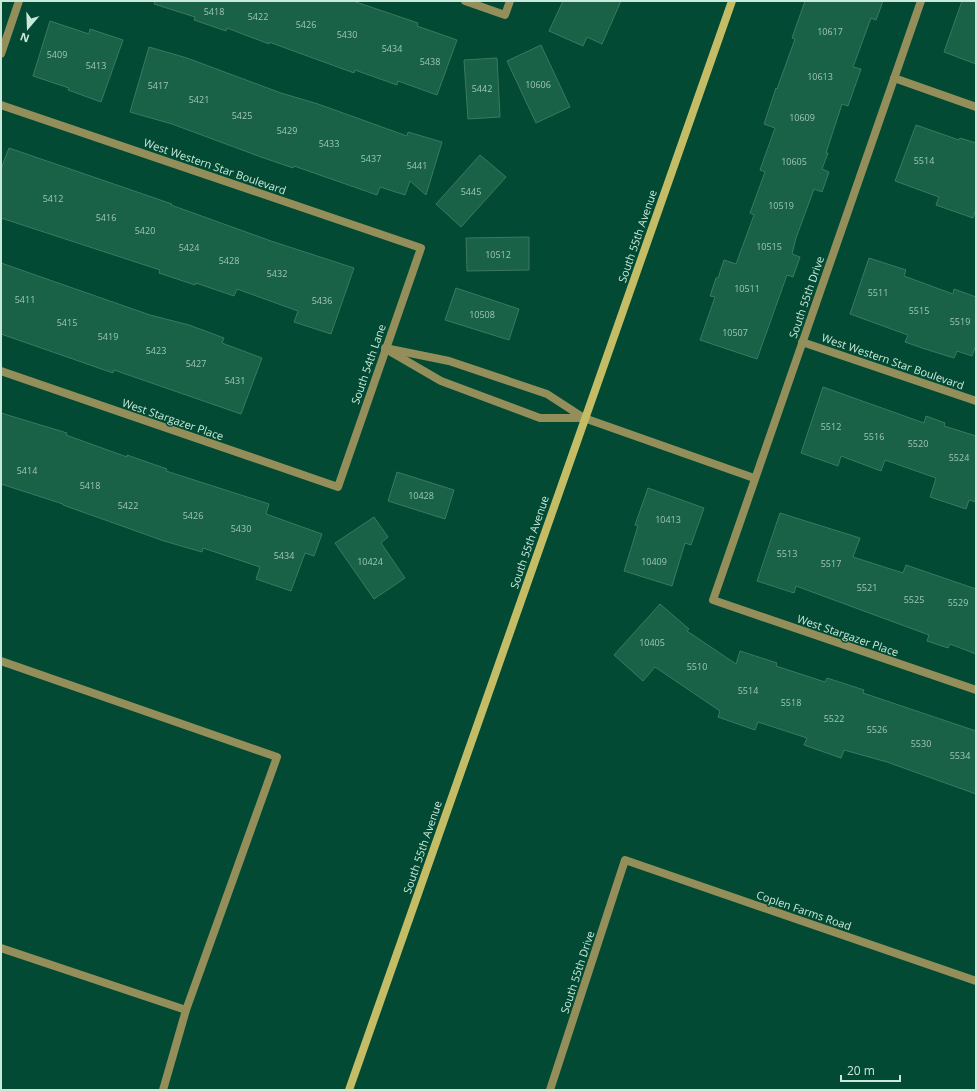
<svg xmlns="http://www.w3.org/2000/svg" width="977" height="1091" font-family="'Open Sans',sans-serif">
  <rect width="100%" height="100%" fill="#024a33"/>
  <g fill="#196147" stroke="#3c7960">
    <path d="M155 1H353L418 23 417 26 457 40 437 95 398 81 397 85 355 70 354 73 269 42V44L227 28 226 31 194 20 195 17 154 4Z"/>
    <path d="M563 1H621L602 44 587 37 583 46 549 31Z"/>
    <path d="M805 1H883L876 20 871 18 853 67 861 69 848 106 842 104 826 153H828L822 169 829 172 822 192 814 189 796 238 792 254 800 257 793 277 787 275 757 359 700 340 715 297 710 296 716 278H718L724 260 736 264 754 215 750 213 765 172 760 170 775 128 764 124 776 88 777 89 795 39 792 38Z"/>
    <path d="M962 1H976V64L944 52Z"/>
    <path d="M50 21 89 34 90 29 123 40 101 102 68 90 69 88 33 76Z"/>
    <path d="M541 45 570 107 536 123 507 61Z"/>
    <path d="M149 47 187 58 281 93 318 104 407 136 408 132 442 142 426 195 410 181 405 195 380 187 377 195 294 166 293 168 261 157 172 124 130 112Z"/>
    <path d="M497 58 500 117 468 119 464 60Z"/>
    <path d="M916 125 959 140 960 138 976 143V209L973 218 936 205 939 197 895 181Z"/>
    <path d="M9 148 172 204 171 205 271 241 354 268 331 334 294 322 298 311 237 289 234 296 196 283 195 285 159 273 160 270 1 218V169Z"/>
    <path d="M480 155 506 177 461 227 436 204Z"/>
    <path d="M529 237V270L467 271 466 238Z"/>
    <path d="M869 258 906 270 904 276 953 294 954 289 976 297V345L972 356 957 351 954 358 925 349 905 342 908 335 850 314Z"/>
    <path d="M1 263 150 315 189 325 224 338 222 343 262 358 241 414 114 370 113 373 1 334Z"/>
    <path d="M456 288 519 309 509 340 445 320Z"/>
    <path d="M823 387 924 423 926 416 945 423 944 426 976 436V502L969 500 966 509 930 497 936 478 885 460 881 471 841 456 838 466 801 453Z"/>
    <path d="M1 413 67 433 66 435 127 457V455L167 469 166 471 269 504 266 514 322 534 314 556 305 553 291 591 256 579 260 567 203 548 202 552 164 541 63 505V504L1 484Z"/>
    <path d="M397 472 454 490 445 519 388 501Z"/>
    <path d="M648 488 704 508 691 545 685 543 672 586 624 571 638 526 635 525Z"/>
    <path d="M780 513 860 538 853 557 903 573 906 565 976 589V654L950 644 948 648 927 641 929 635 796 586 794 593 757 581Z"/>
    <path d="M374 517 388 537 381 543 405 578 374 599 335 543Z"/>
    <path d="M660 604 689 629 687 631 736 664 740 651 777 663 776 666 825 682 827 678 864 690 863 693 976 731V794L887 762 844 750 841 758 804 745 807 738 758 722 755 730 718 717 720 711 655 667 643 681 614 655Z"/>
  </g>
  <g fill="none" stroke-linecap="round" stroke-linejoin="round">
    <g stroke="#948f5a" stroke-width="8">
      <path d="M465 1 505 15 510 1"/>
      <path d="M921 1 713 600 976 690"/>
      <path d="M1 54 19 1"/>
      <path d="M894 78 976 107"/>
      <path d="M1 105 421 248 338 487 1 371"/>
      <path d="M802 342 976 401"/>
      <path d="M385 348 449 361 547 394 584 418 754 478"/>
      <path d="M391 352 441 381 540 418H583"/>
      <path d="M1 661 277 757 186 1010 163 1090"/>
      <path d="M1 948 186 1010"/>
      <path d="M550 1090 625 860 976 981"/>
    </g>
    <path stroke="#c4bd65" stroke-width="8" d="M349 1090 732 1"/>
  </g>
  <g text-anchor="middle" dominant-baseline="central" stroke-width="3" stroke-linejoin="round" paint-order="stroke">
    <g font-size="9" fill="#9ec7b5">
      <text x="214" y="11">5418</text>
      <text x="258" y="16">5422</text>
      <text x="306" y="24">5426</text>
      <text x="830" y="31">10617</text>
      <text x="347" y="34">5430</text>
      <text x="392" y="48">5434</text>
      <text x="57" y="54">5409</text>
      <text x="430" y="61">5438</text>
      <text x="96" y="65">5413</text>
      <text x="820" y="76">10613</text>
      <text x="538" y="84">10606</text>
      <text x="158" y="85">5417</text>
      <text x="482" y="88">5442</text>
      <text x="199" y="99">5421</text>
      <text x="242" y="115">5425</text>
      <text x="802" y="117">10609</text>
      <text x="287" y="130">5429</text>
      <text x="329" y="143">5433</text>
      <text x="371" y="158">5437</text>
      <text x="924" y="160">5514</text>
      <text x="794" y="161">10605</text>
      <text x="417" y="165">5441</text>
      <text x="471" y="191">5445</text>
      <text x="53" y="198">5412</text>
      <text x="781" y="205">10519</text>
      <text x="106" y="217">5416</text>
      <text x="145" y="230">5420</text>
      <text x="769" y="246">10515</text>
      <text x="189" y="247">5424</text>
      <text x="498" y="254">10512</text>
      <text x="229" y="260">5428</text>
      <text x="277" y="273">5432</text>
      <text x="747" y="288">10511</text>
      <text x="878" y="292">5511</text>
      <text x="25" y="299">5411</text>
      <text x="322" y="300">5436</text>
      <text x="919" y="310">5515</text>
      <text x="482" y="314">10508</text>
      <text x="960" y="321">5519</text>
      <text x="67" y="322">5415</text>
      <text x="735" y="332">10507</text>
      <text x="108" y="336">5419</text>
      <text x="156" y="350">5423</text>
      <text x="196" y="363">5427</text>
      <text x="235" y="380">5431</text>
      <text x="831" y="426">5512</text>
      <text x="874" y="436">5516</text>
      <text x="918" y="443">5520</text>
      <text x="959" y="457">5524</text>
      <text x="27" y="470">5414</text>
      <text x="90" y="485">5418</text>
      <text x="421" y="495">10428</text>
      <text x="128" y="505">5422</text>
      <text x="193" y="515">5426</text>
      <text x="668" y="519">10413</text>
      <text x="241" y="528">5430</text>
      <text x="787" y="553">5513</text>
      <text x="284" y="555">5434</text>
      <text x="370" y="561">10424</text>
      <text x="654" y="561">10409</text>
      <text x="831" y="563">5517</text>
      <text x="867" y="587">5521</text>
      <text x="914" y="599">5525</text>
      <text x="958" y="602">5529</text>
      <text x="652" y="642">10405</text>
      <text x="697" y="666">5510</text>
      <text x="748" y="690">5514</text>
      <text x="791" y="702">5518</text>
      <text x="834" y="718">5522</text>
      <text x="877" y="729">5526</text>
      <text x="921" y="743">5530</text>
      <text x="960" y="755">5534</text>
    </g>
    <g font-size="11" fill="#cbe9da" stroke="#024a33">
      <text transform="translate(215 166) rotate(19)">West Western Star Boulevard</text>
      <text transform="translate(637 236) rotate(-71)">South 55th Avenue</text>
      <text transform="translate(806 297) rotate(-71)">South 55th Drive</text>
      <text transform="translate(893 361) rotate(19)">West Western Star Boulevard</text>
      <text transform="translate(368 364) rotate(-71)">South 54th Lane</text>
      <text transform="translate(173 419) rotate(19)">West Stargazer Place</text>
      <text transform="translate(529 542) rotate(-71)">South 55th Avenue</text>
      <text transform="translate(848 635) rotate(19)">West Stargazer Place</text>
      <text transform="translate(422 847) rotate(-71)">South 55th Avenue</text>
      <text transform="translate(804 910) rotate(19)">Coplen Farms Road</text>
      <text transform="translate(577 972) rotate(-72)">South 55th Drive</text>
    </g>
  </g>
  <rect width="977" height="1091" fill="none" stroke="#cbe9da" stroke-width="4"/>
  <g transform="translate(28 28) rotate(199)" stroke="#024a33" stroke-width="3" paint-order="stroke">
  <path d="M0-3L7 15L0 10L-7 15Z" fill="#cbe9da"/>
  <text y="-6" font-size="11" font-weight="bold" text-anchor="middle" fill="#cbe9da">N</text>
  </g>
  <path d="M841 1075v6h59v-6" fill="none" stroke="#cbe9da" stroke-width="2"/>
  <text x="847" y="1075" font-size="12" fill="#cbe9da" stroke="#024a33" stroke-width="3" paint-order="stroke">20 m</text>
</svg>
